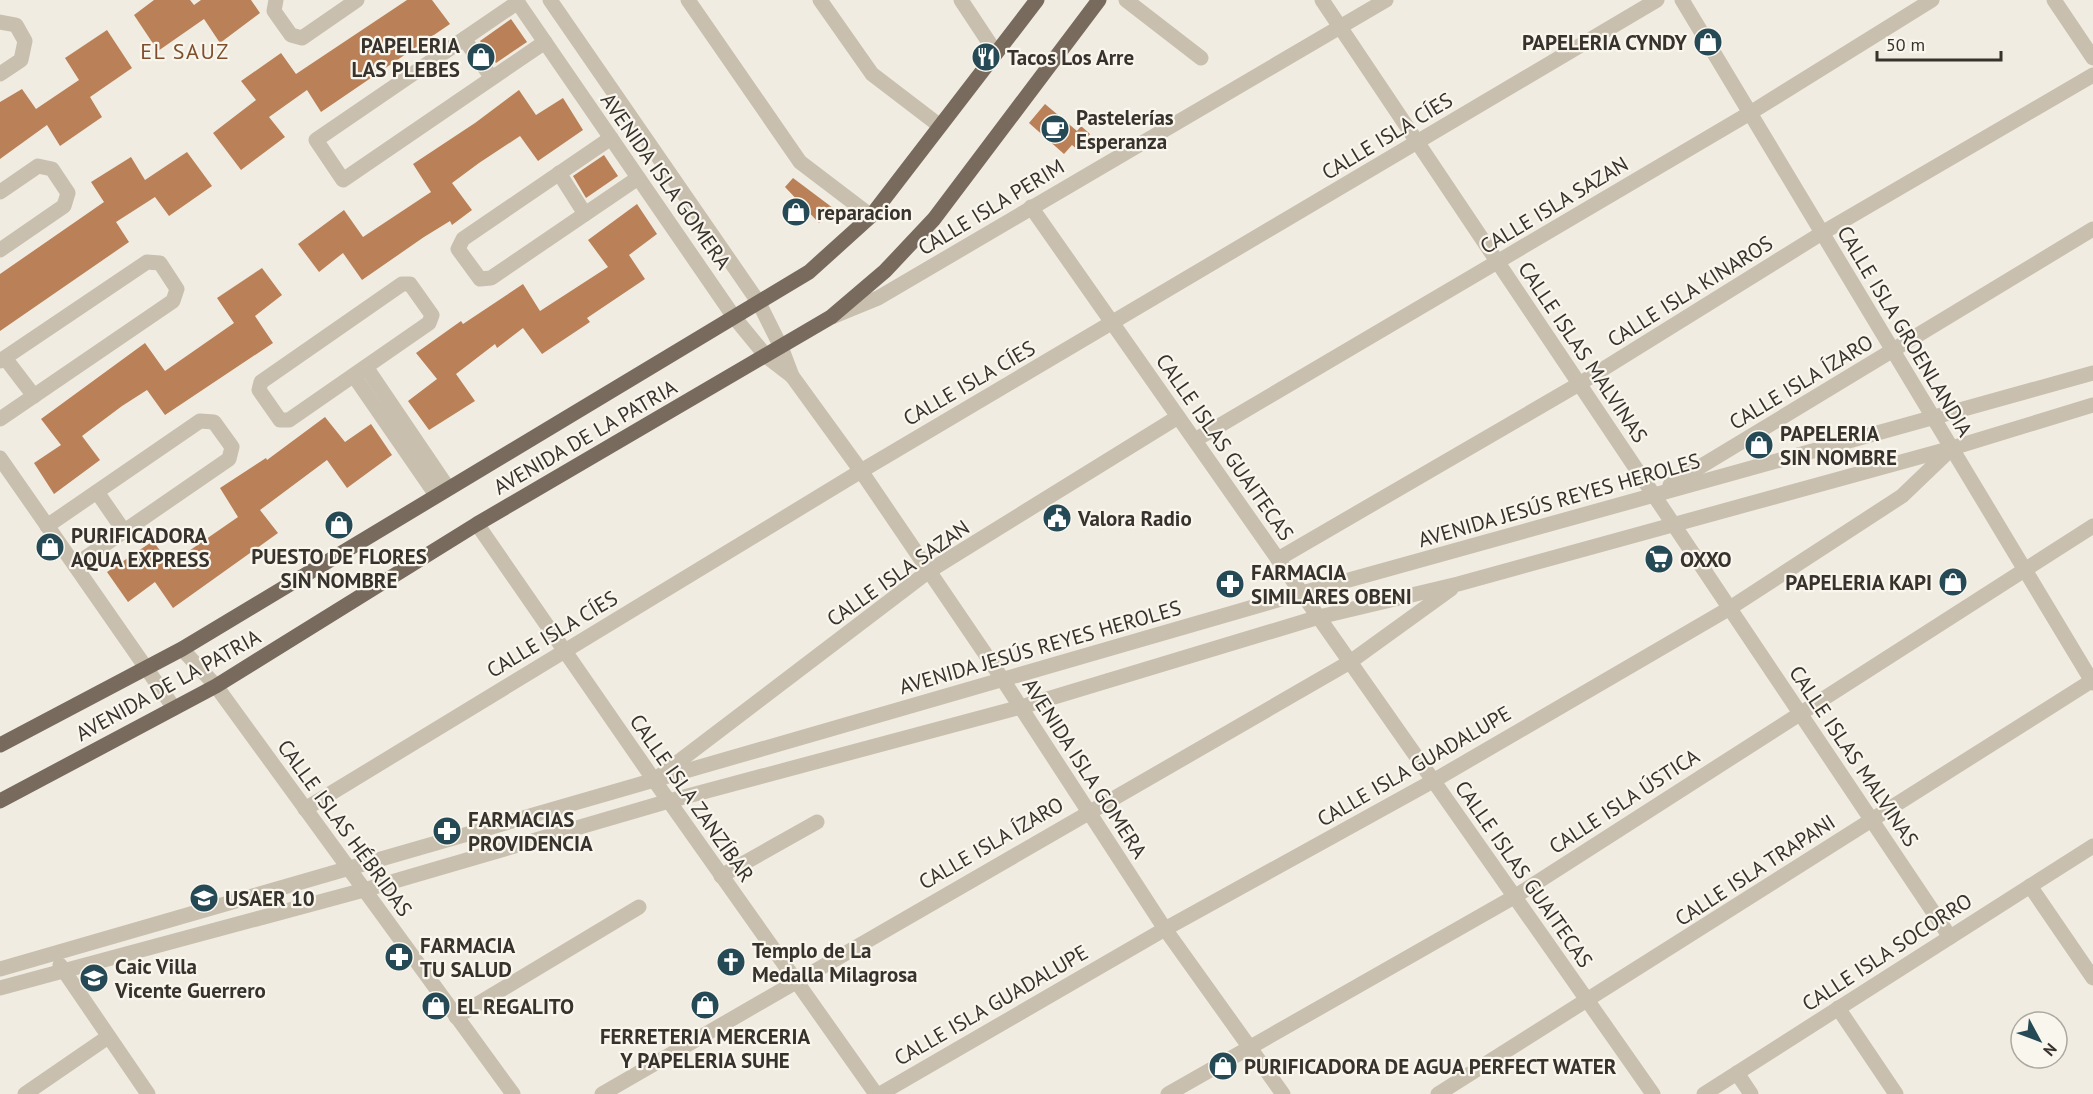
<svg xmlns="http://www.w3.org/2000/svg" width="2093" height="1094" font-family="'PT Sans',sans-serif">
  <rect width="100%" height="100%" fill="#f1ece1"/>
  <g fill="#ba8057">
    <path d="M154 0H190L194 5 201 0H251L260 13 220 43 204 19 158 51 134 15Z"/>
    <path d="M407 0H432L450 24 321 112 307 90 269 117 285 137 241 170 213 133 256 100 241 81 281 53 296 74Z"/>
    <path d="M511 19 527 42 496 63 480 41Z"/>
    <path d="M107 30 132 68 90 97 102 117 60 146 47 125 0 159V102L22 89 36 109 79 80 65 58Z"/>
    <path d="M519 90 536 115 563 98 583 130 538 161 520 136 479 163 452 183 472 210 452 225 450 221 424 237 362 280 343 253 319 272 298 244 344 210 363 237 431 192 413 164 475 123Z"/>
    <path d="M1045 104 1077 131 1081 126 1090 134 1078 150 1072 145 1064 154 1029 123Z"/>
    <path d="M187 152 212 186 169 216 155 197 116 222 129 242 0 331V274L104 202 91 182 131 157 145 180Z"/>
    <path d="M604 155 618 176 586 198 573 176Z"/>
    <path d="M793 178 833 208 819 223 785 187Z"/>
    <path d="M637 204 657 234 629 255 645 279 587 318 590 322 542 354 523 328 497 348 495 344 456 374 475 401 429 430 408 401 437 379 416 353 461 321 463 324 523 284 540 311 608 267 588 240Z"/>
    <path d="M262 268 282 295 255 316 273 343 165 415 147 390 122 406 82 436 100 460 54 494 34 463 61 445 41 419 145 343 165 371 234 323 217 298Z"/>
    <path d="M325 417 345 442 371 424 392 455 347 488 327 460 260 510 278 533 173 608 155 582 128 602 107 572 153 541 170 564 238 517 220 488 266 458 267 460Z"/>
  </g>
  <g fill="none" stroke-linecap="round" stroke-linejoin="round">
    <g stroke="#c8bfae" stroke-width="15">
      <path d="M276 0 274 11 291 35 302 38 357 0"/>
      <path d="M516 0 734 317 766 356 792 376"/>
      <path d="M550 0 759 303 781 347 792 376 861 471 1003 680 1165 929 1283 1094"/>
      <path d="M688 0 800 162 871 216"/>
      <path d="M820 0 872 74 940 126"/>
      <path d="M961 0 996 53"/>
      <path d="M1126 0 1201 58"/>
      <path d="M1322 0 1950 937"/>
      <path d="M1682 0 2093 683"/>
      <path d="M2054 0 2093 58"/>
      <path d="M518 2 316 140 343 180 545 42"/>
      <path d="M0 22 16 25 25 41 21 60 0 74"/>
      <path d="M464 39 492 78"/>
      <path d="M611 138 463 239 458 249 480 279 491 278 638 178"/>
      <path d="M559 173 585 214"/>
      <path d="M0 192 38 166 52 169 68 193 64 206 0 250"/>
      <path d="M1031 207 1653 1094"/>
      <path d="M402 284H410L432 315 429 323 289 420H280L259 390 261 382Z"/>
      <path d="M834 316 878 298 1386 0"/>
      <path d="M5 358 34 396"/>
      <path d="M0 361 147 262 160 263 177 289 173 301 0 419"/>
      <path d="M366 367 448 488"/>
      <path d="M354 376 436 495"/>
      <path d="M1195 440 1750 113 1932 0"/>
      <path d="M0 458 174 708"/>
      <path d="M1670 485 2093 229"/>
      <path d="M97 492 124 531"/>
      <path d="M477 524 654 780 876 1094"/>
      <path d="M47 526 200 421 214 422 232 447 229 459 75 565"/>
      <path d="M1278 559 1579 384 1822 233 2093 75"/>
      <path d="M182 649 216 686 513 1094"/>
      <path d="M661 775 929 571 1178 417"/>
      <path d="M305 809 861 471 1657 0"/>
      <path d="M721 876 817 822"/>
      <path d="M2030 886 2093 978"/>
      <path d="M60 965 148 1094"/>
      <path d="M0 969 1302 593 2093 373"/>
      <path d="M0 988 364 890 669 801 1021 707 1319 617 1458 584 1952 448 2093 405"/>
      <path d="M1838 1008 1896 1094"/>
      <path d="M456 1017 639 907"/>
      <path d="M1737 1073 1751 1094"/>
      <path d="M25 1094 108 1037"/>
      <path d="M602 1094 1350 662 1451 589"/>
      <path d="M880 1094 1165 929 1433 781 1730 608 1902 496 1950 450"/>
      <path d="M1168 1094 1514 897 2093 526"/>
      <path d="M1438 1094 2093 680"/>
      <path d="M1704 1094 2093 846"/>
    </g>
    <g stroke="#786b5e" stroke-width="15">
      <path d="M0 745 182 649 809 272 871 216 1037 0"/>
      <path d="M0 801 216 686 477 524 831 317 885 271 934 219 1099 0"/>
    </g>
  </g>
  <defs>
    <g id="shop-disc" transform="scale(1.5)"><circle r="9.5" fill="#254a55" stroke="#f9f6ee"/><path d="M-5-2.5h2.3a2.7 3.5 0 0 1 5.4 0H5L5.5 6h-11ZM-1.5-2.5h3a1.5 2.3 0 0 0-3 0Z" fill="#fff"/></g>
    <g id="restaurant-disc" transform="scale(1.5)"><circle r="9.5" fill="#254a55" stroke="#f9f6ee"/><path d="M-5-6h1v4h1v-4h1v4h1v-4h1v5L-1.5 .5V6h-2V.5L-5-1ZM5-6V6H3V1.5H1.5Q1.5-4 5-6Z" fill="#fff"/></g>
    <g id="cafe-disc" transform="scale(1.5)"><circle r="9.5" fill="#254a55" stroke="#f9f6ee"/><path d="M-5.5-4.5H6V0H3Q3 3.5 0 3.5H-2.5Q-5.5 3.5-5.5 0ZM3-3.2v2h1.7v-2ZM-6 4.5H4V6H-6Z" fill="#fff"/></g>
    <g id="civic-disc" transform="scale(1.5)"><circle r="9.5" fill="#254a55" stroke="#f9f6ee"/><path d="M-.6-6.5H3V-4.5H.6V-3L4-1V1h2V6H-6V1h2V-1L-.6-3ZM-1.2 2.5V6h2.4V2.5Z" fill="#fff"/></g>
    <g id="supermarket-disc" transform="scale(1.5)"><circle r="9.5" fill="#254a55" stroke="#f9f6ee"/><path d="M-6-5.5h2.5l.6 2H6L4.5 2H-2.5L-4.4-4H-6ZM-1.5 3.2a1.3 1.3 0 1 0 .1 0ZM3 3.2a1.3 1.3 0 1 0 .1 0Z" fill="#fff"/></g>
    <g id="pharmacy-disc" transform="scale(1.5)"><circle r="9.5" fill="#254a55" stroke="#f9f6ee"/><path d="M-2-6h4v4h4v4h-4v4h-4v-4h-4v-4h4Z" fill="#fff"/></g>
    <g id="school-disc" transform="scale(1.5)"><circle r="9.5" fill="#254a55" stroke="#f9f6ee"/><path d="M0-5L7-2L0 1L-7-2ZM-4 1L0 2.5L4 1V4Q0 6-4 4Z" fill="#fff"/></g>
    <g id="church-disc" transform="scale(1.5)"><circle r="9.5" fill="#254a55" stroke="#f9f6ee"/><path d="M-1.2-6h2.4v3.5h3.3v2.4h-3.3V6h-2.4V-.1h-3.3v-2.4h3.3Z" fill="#fff"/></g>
  </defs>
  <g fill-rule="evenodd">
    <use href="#shop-disc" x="1708" y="42"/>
    <use href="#shop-disc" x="481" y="57"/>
    <use href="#restaurant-disc" x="986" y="57"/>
    <use href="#cafe-disc" x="1055" y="129"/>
    <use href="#shop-disc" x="796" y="212"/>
    <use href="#shop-disc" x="1759" y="445"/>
    <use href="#civic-disc" x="1057" y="518"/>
    <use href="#shop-disc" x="339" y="525"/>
    <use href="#shop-disc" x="50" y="547"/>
    <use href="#supermarket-disc" x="1659" y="559"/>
    <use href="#shop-disc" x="1953" y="582"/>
    <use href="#pharmacy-disc" x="1230" y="584"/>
    <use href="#pharmacy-disc" x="447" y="831"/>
    <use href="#school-disc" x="204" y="898"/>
    <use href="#pharmacy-disc" x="399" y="957"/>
    <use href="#church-disc" x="731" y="962"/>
    <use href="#school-disc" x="94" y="978"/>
    <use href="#shop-disc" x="705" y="1005"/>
    <use href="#shop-disc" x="436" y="1006"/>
    <use href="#shop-disc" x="1223" y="1066"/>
  </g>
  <g text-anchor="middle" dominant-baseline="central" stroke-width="4.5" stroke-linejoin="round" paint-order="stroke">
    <g font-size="21" font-weight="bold" fill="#38322c" stroke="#f9f6ee" text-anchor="start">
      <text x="1687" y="42" text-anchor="end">PAPELERIA CYNDY</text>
      <text x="460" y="45" text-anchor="end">PAPELERIA<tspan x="460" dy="24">LAS PLEBES</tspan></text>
      <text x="1007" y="57">Tacos Los Arre</text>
      <text x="1076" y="117">Pastelerías<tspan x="1076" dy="24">Esperanza</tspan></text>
      <text x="817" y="212">reparacion</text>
      <text x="1780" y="433">PAPELERIA<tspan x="1780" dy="24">SIN NOMBRE</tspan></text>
      <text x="1078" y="518">Valora Radio</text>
      <text x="71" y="535">PURIFICADORA<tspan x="71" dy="24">AQUA EXPRESS</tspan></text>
      <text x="339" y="556" text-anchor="middle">PUESTO DE FLORES<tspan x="339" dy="24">SIN NOMBRE</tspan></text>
      <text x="1680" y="559">OXXO</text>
      <text x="1251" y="572">FARMACIA<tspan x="1251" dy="24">SIMILARES OBENI</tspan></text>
      <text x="1932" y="582" text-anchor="end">PAPELERIA KAPI</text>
      <text x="468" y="819">FARMACIAS<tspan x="468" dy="24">PROVIDENCIA</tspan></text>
      <text x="225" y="898">USAER 10</text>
      <text x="420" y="945">FARMACIA<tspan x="420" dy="24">TU SALUD</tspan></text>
      <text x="752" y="950">Templo de La<tspan x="752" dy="24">Medalla Milagrosa</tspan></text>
      <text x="115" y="966">Caic Villa<tspan x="115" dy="24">Vicente Guerrero</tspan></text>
      <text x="457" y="1006">EL REGALITO</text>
      <text x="705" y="1036" text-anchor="middle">FERRETERIA MERCERIA<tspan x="705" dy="24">Y PAPELERIA SUHE</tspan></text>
      <text x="1244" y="1066">PURIFICADORA DE AGUA PERFECT WATER</text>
    </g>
    <g font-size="21" fill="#38322c" stroke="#f9f6ee">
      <text transform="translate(1387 136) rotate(-31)">CALLE ISLA CÍES</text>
      <text transform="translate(666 181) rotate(55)">AVENIDA ISLA GOMERA</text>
      <text transform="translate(1554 205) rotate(-31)">CALLE ISLA SAZAN</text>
      <text transform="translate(991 207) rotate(-31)">CALLE ISLA PERIM</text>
      <text transform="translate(1690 291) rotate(-32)">CALLE ISLA KINAROS</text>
      <text transform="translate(1905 331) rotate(59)">CALLE ISLA GROENLANDIA</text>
      <text transform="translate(1583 352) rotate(56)">CALLE ISLAS MALVINAS</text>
      <text transform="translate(1801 382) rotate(-31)">CALLE ISLA ÍZARO</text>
      <text transform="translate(969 383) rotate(-30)">CALLE ISLA CÍES</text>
      <text transform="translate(585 437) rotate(-30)">AVENIDA DE LA PATRIA</text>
      <text transform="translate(1225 447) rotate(55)">CALLE ISLAS GUAITECAS</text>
      <text transform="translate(1559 500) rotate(-16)">AVENIDA JESÚS REYES HEROLES</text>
      <text transform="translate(898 573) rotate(-35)">CALLE ISLA SAZAN</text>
      <text transform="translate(552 634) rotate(-31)">CALLE ISLA CÍES</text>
      <text transform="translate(1040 647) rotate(-16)">AVENIDA JESÚS REYES HEROLES</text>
      <text transform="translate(168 685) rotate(-29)">AVENIDA DE LA PATRIA</text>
      <text transform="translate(1854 756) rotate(56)">CALLE ISLAS MALVINAS</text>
      <text transform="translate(1414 766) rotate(-30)">CALLE ISLA GUADALUPE</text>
      <text transform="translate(1085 768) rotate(57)">AVENIDA ISLA GOMERA</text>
      <text transform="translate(692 798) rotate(55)">CALLE ISLA ZANZÍBAR</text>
      <text transform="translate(1624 801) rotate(-33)">CALLE ISLA ÚSTICA</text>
      <text transform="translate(345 828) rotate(54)">CALLE ISLAS HÉBRIDAS</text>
      <text transform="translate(991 843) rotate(-30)">CALLE ISLA ÍZARO</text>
      <text transform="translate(1755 870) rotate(-33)">CALLE ISLA TRAPANI</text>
      <text transform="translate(1524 874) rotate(55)">CALLE ISLAS GUAITECAS</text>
      <text transform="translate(1887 952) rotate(-33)">CALLE ISLA SOCORRO</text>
      <text transform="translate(991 1005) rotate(-30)">CALLE ISLA GUADALUPE</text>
    </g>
    <g font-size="22" letter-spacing="1.5" fill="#7f4e2d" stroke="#f9f6ee">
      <text x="185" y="51">EL SAUZ</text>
    </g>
  </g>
  <g transform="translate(2039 1040) rotate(131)"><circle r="28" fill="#f9f6ee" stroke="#aca8a0" stroke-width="1.5"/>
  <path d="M0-4.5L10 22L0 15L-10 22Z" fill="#254a55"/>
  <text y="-9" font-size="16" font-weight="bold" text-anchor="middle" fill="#38322c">N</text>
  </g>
  <path d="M1877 51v9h124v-9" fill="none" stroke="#38322c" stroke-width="3"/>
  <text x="1886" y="51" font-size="18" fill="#38322c" stroke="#f9f6ee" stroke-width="4.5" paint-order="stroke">50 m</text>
</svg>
